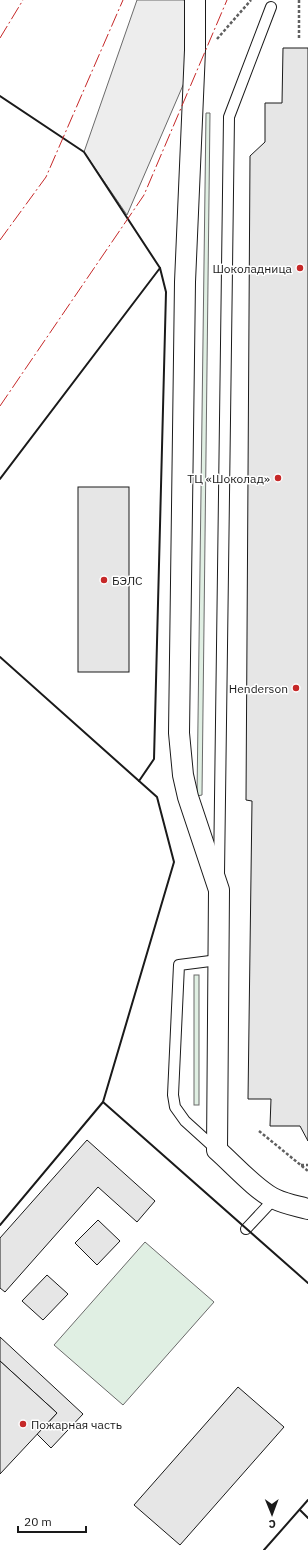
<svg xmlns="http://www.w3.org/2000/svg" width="308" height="1550" font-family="'IBM Plex Sans',sans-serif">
  <rect width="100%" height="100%" fill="#fff"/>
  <g fill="#e0efe3" stroke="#6a6a6a">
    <path d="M206 113H210L202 795 197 796Z"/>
    <rect x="194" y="975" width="5" height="130"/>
    <path d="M145 1242 214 1302 123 1405 54 1345Z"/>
  </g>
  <path fill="#ededed" stroke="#6a6a6a" d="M137 0H184L185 2 187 76 127 215 84 152Z"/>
  <g fill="#e6e6e6" stroke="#1a1a1a">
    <path d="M283 48H308V1141L300 1126H270L271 1099H248L252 801 246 800 250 156 265 142V103H282Z"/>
    <rect x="78" y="487" width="51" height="185"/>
    <path d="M87 1140 155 1201 137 1222 98 1187 5 1292 0 1288V1238Z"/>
    <path d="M98 1220 120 1241 97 1265 75 1243Z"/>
    <path d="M47 1275 68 1294 43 1320 22 1301Z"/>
    <path d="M0 1337 83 1414 51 1448 37 1434 57 1413 0 1361Z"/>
    <path d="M0 1361 57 1413 0 1474Z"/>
    <path d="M238 1387 284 1427 180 1545 134 1505Z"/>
  </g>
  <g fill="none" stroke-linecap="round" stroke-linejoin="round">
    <g stroke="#1a1a1a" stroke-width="12">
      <g id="service">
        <path d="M219 874 229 117 271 7"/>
        <path d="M217 1150 185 1121 175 1107 173 1095 179 965 218 960"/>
        <path d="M246 1229 274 1199"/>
      </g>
    </g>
    <g stroke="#1a1a1a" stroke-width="22">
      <path id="minor" d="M195 0V50L185 282 179 733 183 775 188 797 219 890 217 1150C233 1164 257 1191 275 1199 285 1204 297 1206 308 1209"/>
    </g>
    <g stroke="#5f5f5f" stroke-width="2.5" stroke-dasharray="3 2" stroke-linecap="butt">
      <path d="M299 38V0"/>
      <path d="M217 39 251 0"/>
      <path d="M259 1131 308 1171"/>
      <path d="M301 1165H308"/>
    </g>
    <use href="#service" stroke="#fff" stroke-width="10"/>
    <use href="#minor" stroke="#fff" stroke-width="20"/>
    <g stroke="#1a1a1a" stroke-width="2">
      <path d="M0 96 84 152 160 268"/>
      <path d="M0 479 160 268 166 292 154 759 139 781"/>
      <path d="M0 657 157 797 174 862 103 1102 0 1225"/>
      <path d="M103 1102 308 1283"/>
      <path d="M300 1510 308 1518"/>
      <path d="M264 1550 308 1500"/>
    </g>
    <g stroke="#c62828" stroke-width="1" stroke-dasharray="14 3 2 3" stroke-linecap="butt">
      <path d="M0 38 23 0"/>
      <path d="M0 240 46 177 123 0"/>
      <path d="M0 406 144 195 227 0"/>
    </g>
  </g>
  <g fill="#c62828" stroke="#fff" stroke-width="1.5">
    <circle cx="300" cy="268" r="4"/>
    <circle cx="278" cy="478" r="4"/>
    <circle cx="104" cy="580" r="4"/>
    <circle cx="296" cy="688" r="4"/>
    <circle cx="23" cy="1424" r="4"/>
  </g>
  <g text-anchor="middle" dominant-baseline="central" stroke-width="3" stroke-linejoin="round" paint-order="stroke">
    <g font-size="12" fill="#1a1a1a" stroke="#fff" text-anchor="end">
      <text x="292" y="268">Шоколадница</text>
      <text x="270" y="478">ТЦ «Шоколад»</text>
      <text x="112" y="580" text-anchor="start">БЭЛС</text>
      <text x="288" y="688">Henderson</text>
      <text x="31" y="1424" text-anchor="start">Пожарная часть</text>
    </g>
  </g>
  <g transform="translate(272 1514) rotate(179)" stroke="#ffffff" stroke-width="3" paint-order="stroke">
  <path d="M0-3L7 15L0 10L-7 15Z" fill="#1a1a1a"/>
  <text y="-6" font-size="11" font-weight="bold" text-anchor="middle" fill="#1a1a1a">С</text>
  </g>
  <path d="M18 1526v6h68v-6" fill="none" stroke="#1a1a1a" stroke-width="2"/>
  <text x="24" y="1526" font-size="12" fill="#1a1a1a" stroke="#ffffff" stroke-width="3" paint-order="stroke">20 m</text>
</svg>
